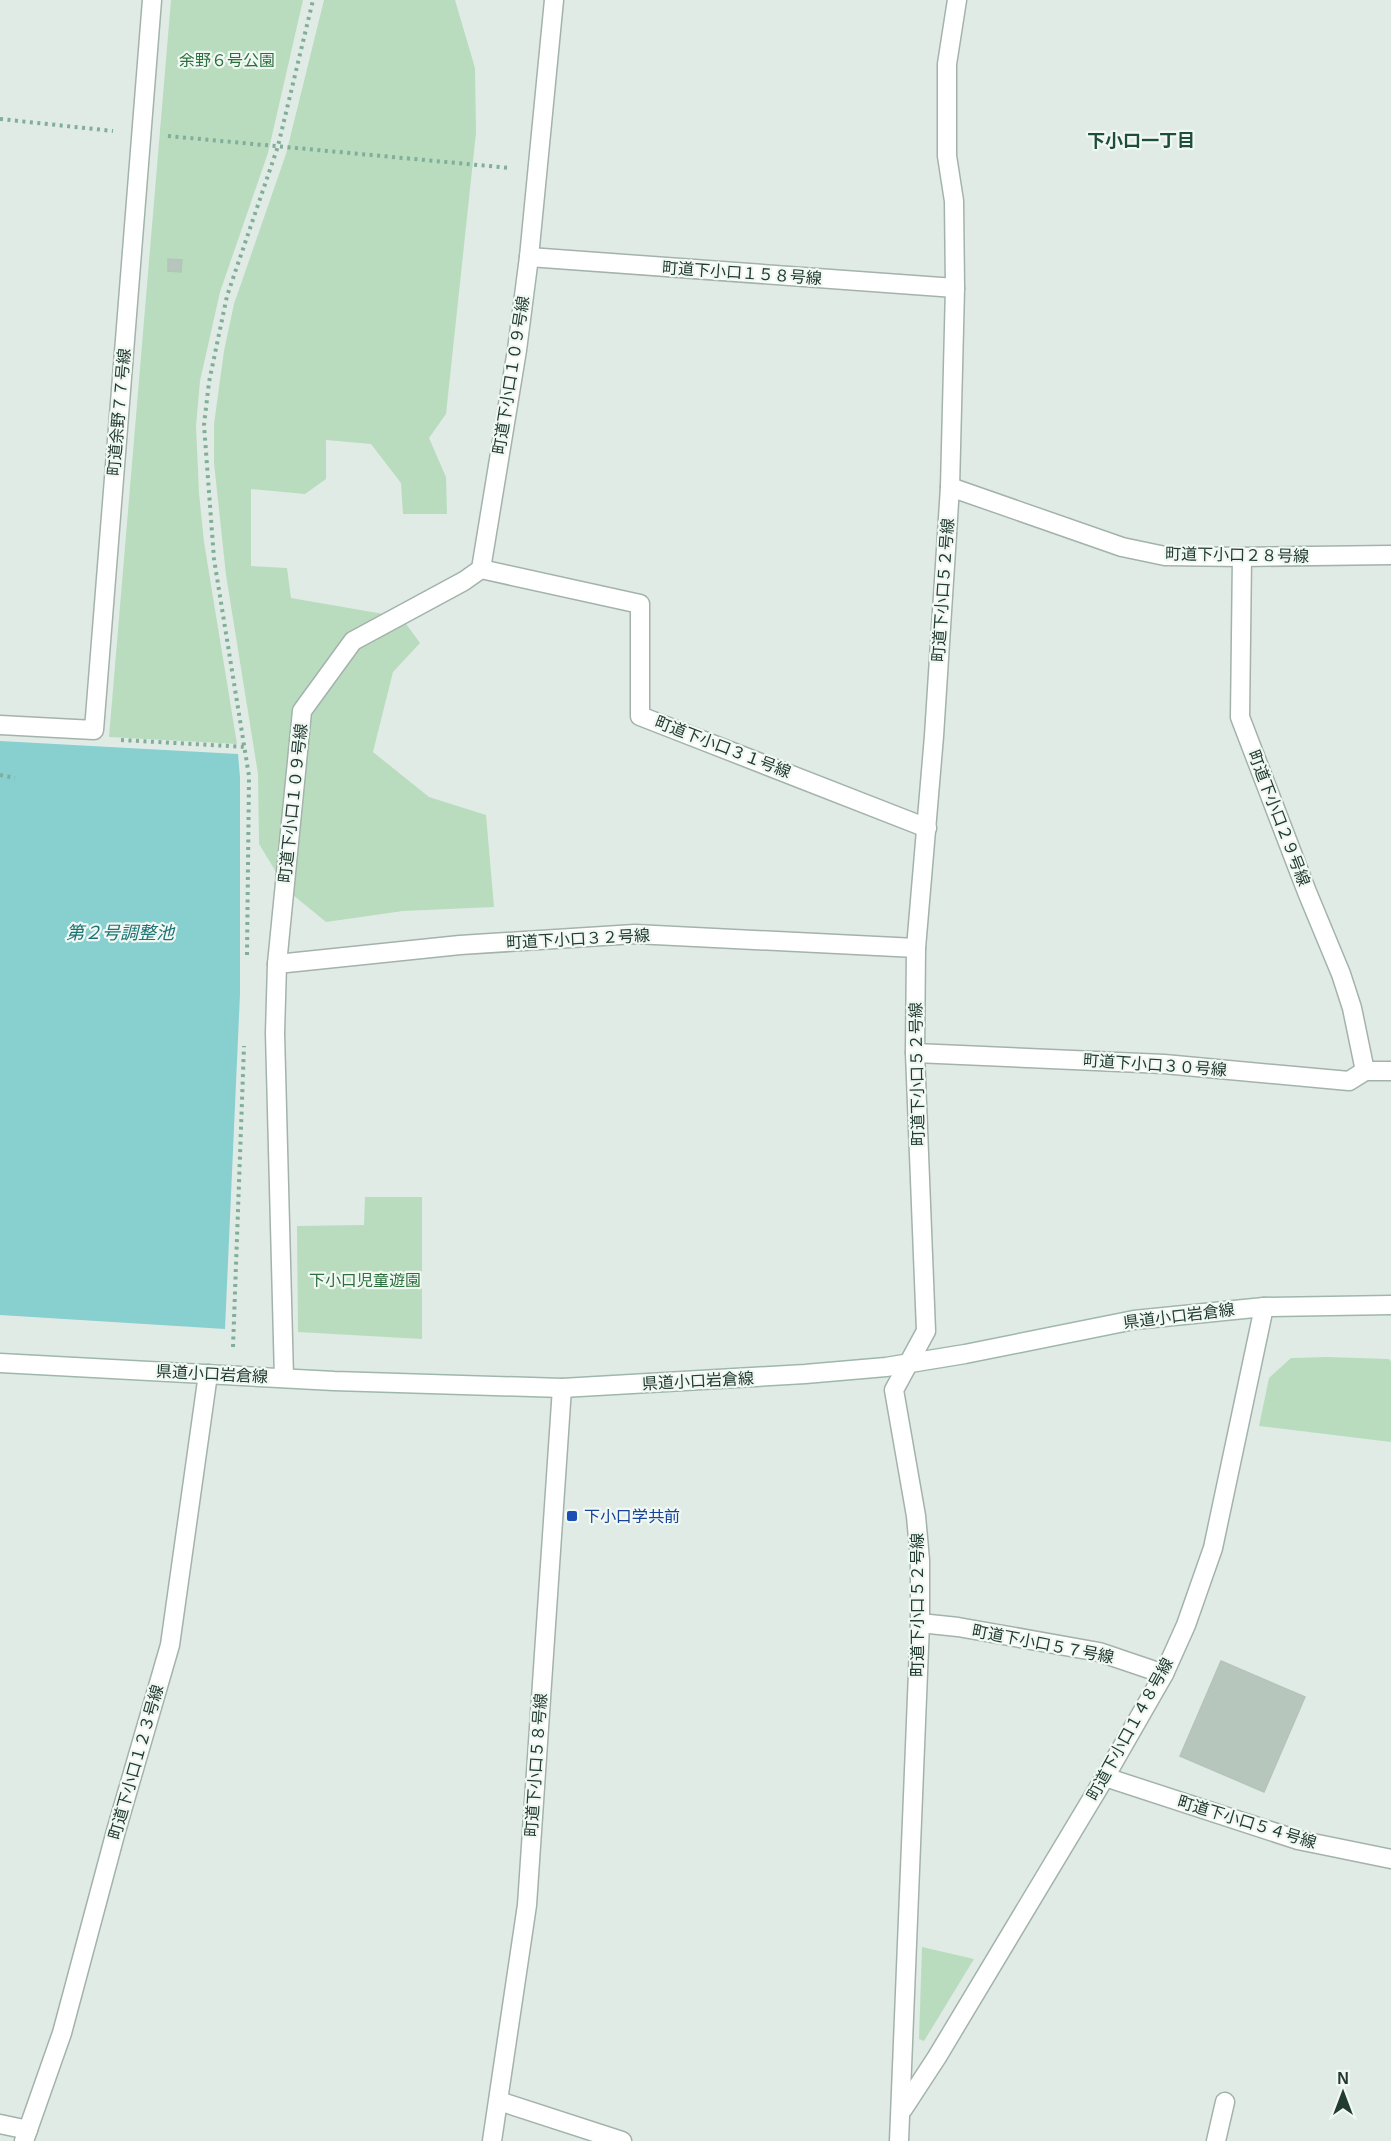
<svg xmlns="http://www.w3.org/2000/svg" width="1391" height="2141" font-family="Arial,'Noto Sans JP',sans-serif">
  <rect width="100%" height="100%" fill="#e0ebe5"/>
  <g fill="#b9dcbe">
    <path d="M171 0H303L268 153 220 292 200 381 196 426 199 493 204 542 237 744 109 737Z"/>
    <path d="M324 0H455L475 68 476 133 446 414 429 438 446 477 447 514H403L401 483 371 444 326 440V479L305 494 251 489V566L287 568 291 598 401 617 420 643 393 672 373 752 429 797 486 815 494 907 403 911 326 922 287 890 259 844 258 774 226 575 214 463V424L224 351 234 304 286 154Z"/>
    <path d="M365 1197H422V1339L298 1332 297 1226 364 1225Z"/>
    <path d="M1327 1357 1389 1359 1391 1362V1442L1259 1426 1269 1378 1291 1358Z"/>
    <path d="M922 1947 974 1959 924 2041 919 2039Z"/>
  </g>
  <path fill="#88cfd0" d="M0 741 238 754 240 777V994L225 1329 0 1315Z"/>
  <g fill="#b6c6bd" stroke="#b3c4bb" stroke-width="1.5">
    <path d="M168 259 182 260 181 272 168 271Z"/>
    <path d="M1221 1661 1305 1697 1264 1792 1180 1756Z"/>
  </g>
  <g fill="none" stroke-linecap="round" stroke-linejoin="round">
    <g stroke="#a3b3ab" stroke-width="21">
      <g id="minor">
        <path d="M529 257 955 288"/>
        <path d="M950 487 1122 547 1165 556 1242 557 1391 555"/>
        <path d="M1242 557 1240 717 1307 892 1341 974 1352 1008 1365 1071"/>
        <path d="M481 569 640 604V716L927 828"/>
        <path d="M0 725 94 730 152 0"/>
        <path d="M277 964 460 945 635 934 916 948"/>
        <path d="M915 1053 1164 1064 1349 1081 1365 1071H1391"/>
        <path d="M284 1378 275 1033 277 964 302 711 353 641 464 581 481 569 517 350 529 257 554 0"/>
        <path d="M920 1623 958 1627 1099 1652 1164 1674"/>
        <path d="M1105 1777 1298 1840 1391 1859"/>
        <path d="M499 2101 622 2141"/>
        <path d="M903 2109 937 2057 1105 1777 1164 1674 1186 1625 1213 1548 1264 1307"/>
        <path d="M0 2124 28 2130"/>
        <path d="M24 2141 62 2033 116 1831 170 1645 208 1374"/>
        <path d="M492 2141 527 1905 562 1388"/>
        <path d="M899 2141 920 1623V1560L916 1516 894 1390 926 1331 915 1053 916 948 934 736 950 487 955 288 954 201 947 156V64L957 0"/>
        <path d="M1216 2141 1225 2102"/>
      </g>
    </g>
    <g stroke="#9fb7ab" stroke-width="21">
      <path id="secondary" d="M0 1363 334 1381 562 1388 805 1374 886 1367 965 1354 1134 1320 1264 1307 1391 1305"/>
    </g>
    <g stroke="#81ae9a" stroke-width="4" stroke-dasharray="3 4.5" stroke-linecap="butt">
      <path d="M0 119 113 131"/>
      <path d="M168 136 510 168"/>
      <path d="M121 740 246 747"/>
      <path d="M0 775 15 778"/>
      <path d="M247 955 249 776 214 559 204 425 209 382 227 296 278 146 313 0"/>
      <path d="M233 1347 244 1046"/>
    </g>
    <use href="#minor" stroke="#fff" stroke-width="18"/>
    <use href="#secondary" stroke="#fff" stroke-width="18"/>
  </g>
  <rect fill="#1a4fb4" stroke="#f1f8f3" stroke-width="2" x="566" y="1510" width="12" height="12" rx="3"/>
  <g text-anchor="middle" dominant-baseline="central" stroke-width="4.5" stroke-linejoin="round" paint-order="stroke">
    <g font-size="16" fill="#2c713d" stroke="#f1f8f3">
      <text x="227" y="60">余野６号公園</text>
      <text x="365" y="1280">下小口児童遊園</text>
    </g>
    <g font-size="16" fill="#213b31" stroke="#f1f8f3">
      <text transform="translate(742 273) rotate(4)">町道下小口１５８号線</text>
      <text transform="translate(511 375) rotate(-81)">町道下小口１０９号線</text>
      <text transform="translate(119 412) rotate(-85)">町道余野７７号線</text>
      <text transform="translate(1237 555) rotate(1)">町道下小口２８号線</text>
      <text transform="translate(943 590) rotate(-86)">町道下小口５２号線</text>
      <text transform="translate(723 747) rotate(21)">町道下小口３１号線</text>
      <text transform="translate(293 803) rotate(-84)">町道下小口１０９号線</text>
      <text transform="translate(1279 818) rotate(69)">町道下小口２９号線</text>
      <text transform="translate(578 939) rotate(-3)">町道下小口３２号線</text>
      <text transform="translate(1155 1065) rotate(4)">町道下小口３０号線</text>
      <text transform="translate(917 1074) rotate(-91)">町道下小口５２号線</text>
      <text transform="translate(1179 1316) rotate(-7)">県道小口岩倉線</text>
      <text transform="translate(212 1374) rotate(3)">県道小口岩倉線</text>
      <text transform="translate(698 1381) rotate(-3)">県道小口岩倉線</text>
      <text transform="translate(917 1605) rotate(-90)">町道下小口５２号線</text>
      <text transform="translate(1043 1644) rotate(11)">町道下小口５７号線</text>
      <text transform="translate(1130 1729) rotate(-61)">町道下小口１４８号線</text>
      <text transform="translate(136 1762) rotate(-74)">町道下小口１２３号線</text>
      <text transform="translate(536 1765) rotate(-86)">町道下小口５８号線</text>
      <text transform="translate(1247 1822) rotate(17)">町道下小口５４号線</text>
    </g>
    <g font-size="16" fill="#164399" stroke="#f1f8f3" text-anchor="start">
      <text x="584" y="1516">下小口学共前</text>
    </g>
    <g font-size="18" font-weight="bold" fill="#1d4d3b" stroke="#f1f8f3">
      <text x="1141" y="141">下小口一丁目</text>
    </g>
    <g font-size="18" font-style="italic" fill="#1c7376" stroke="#f1f8f3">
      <text x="120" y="933">第２号調整池</text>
    </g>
  </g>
  <g transform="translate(1343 2093)" stroke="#f1f8f3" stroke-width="4.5" paint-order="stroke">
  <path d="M0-4.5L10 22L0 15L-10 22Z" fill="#213b31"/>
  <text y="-9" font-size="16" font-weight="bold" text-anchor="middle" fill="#213b31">N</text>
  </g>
</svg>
